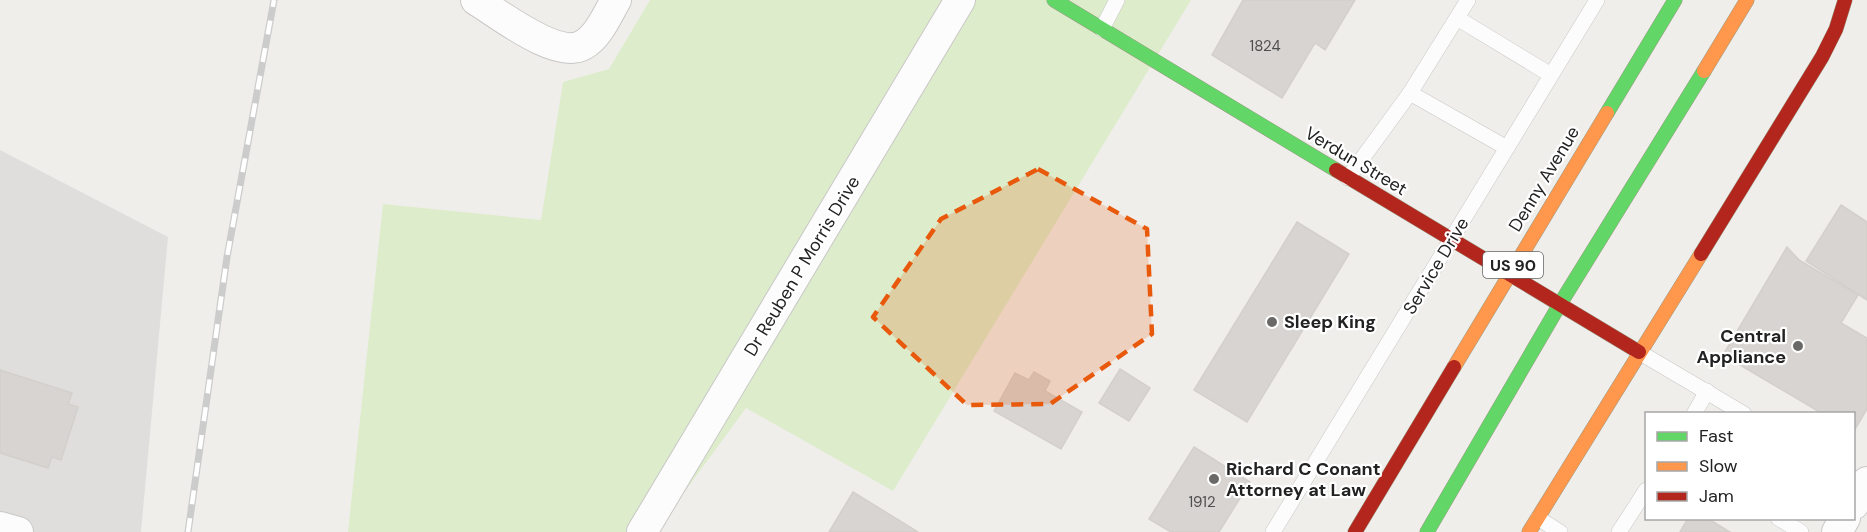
<svg xmlns="http://www.w3.org/2000/svg" width="1867" height="532" font-family="'DM Sans',sans-serif">
  <rect width="100%" height="100%" fill="#f0eeeb"/>
  <path fill="#dfdedc" d="M0 150 168 237 141 532H0Z"/>
  <path fill="#ddeccb" d="M650 0H1191L893 491 746 408 655 532H348L383 204 541 220 563 82 609 69Z"/>
  <g fill="#d7d4d2" stroke="#d3d0cc" stroke-width="1.5">
    <path d="M1243 0H1355L1325 50 1315 43 1282 98 1212 55Z"/>
    <path d="M1841 205 1867 222V300L1806 261Z"/>
    <path d="M1297 222 1349 254 1247 422 1194 390Z"/>
    <path d="M1787 247 1799 260 1858 295 1841 323 1867 338V409L1854 431V414H1823L1723 355Z"/>
    <path d="M1120 369 1150 388 1129 421 1099 403Z"/>
    <path d="M0 370 72 393 68 404 78 407 61 460 52 457 48 468 0 453Z"/>
    <path d="M1034 372 1050 381 1045 391 1082 412 1061 449 994 411 1015 373 1029 380Z"/>
    <path d="M1194 447 1250 482 1219 532H1171L1149 519Z"/>
    <path d="M853 492 918 532H829Z"/>
    <path d="M1688 518H1707L1730 532H1680Z"/>
  </g>
  <g fill="none" stroke-linecap="round" stroke-linejoin="round">
    <g stroke="#c9c8c7" stroke-width="16">
      <g id="lane">
        <path d="M1468 0 1410 93 1507 148"/>
        <path d="M1457 18 1551 75"/>
        <path d="M1102 29 1117 0"/>
        <path d="M1348 178 1410 93"/>
        <path d="M1639 352 1744 414"/>
        <path d="M1694 414 1707 391"/>
        <path d="M1538 518 1560 532"/>
        <path d="M1778 518 1801 532"/>
        <path d="M1273 532 1597 0"/>
        <path d="M1619 532 1646 490"/>
      </g>
    </g>
    <g stroke="#c9c8c7" stroke-width="32">
      <g id="street">
        <path d="M476 0C499 14 557 60 583 45 599 36 607 15 616 0"/>
        <path d="M1854 504 1867 482"/>
        <path d="M0 527 18 532"/>
        <path d="M642 532 960 0"/>
        <path d="M1837 532 1845 518"/>
      </g>
    </g>
    <g stroke="#999a82" stroke-width="15">
      <g id="fast">
        <path d="M1054 0 1336 170"/>
        <path d="M1607 113 1675 0"/>
        <path d="M1427 532 1560 304 1704 71"/>
      </g>
    </g>
    <g stroke="#999a82" stroke-width="15">
      <g id="slow">
        <path d="M1704 71 1747 0"/>
        <path d="M1454 367 1607 113"/>
        <path d="M1529 532 1701 254"/>
      </g>
    </g>
    <g stroke="#999a82" stroke-width="15">
      <g id="jam">
        <path d="M1336 170 1639 352"/>
        <path d="M1701 254 1822 57 1836 29 1845 0"/>
        <path d="M1355 532 1454 367"/>
      </g>
    </g>
    <use href="#lane" stroke="#fdfcfc" stroke-width="15"/>
    <use href="#street" stroke="#fdfcfc" stroke-width="30"/>
    <use href="#fast" stroke="#63d668" stroke-width="14"/>
    <use href="#slow" stroke="#ff974d" stroke-width="14"/>
    <use href="#jam" stroke="#b3261e" stroke-width="14"/>
    <g stroke="#ccc" stroke-width="7">
      <path id="rail" d="M188 532 227 257 274 0"/>
    </g>
    <use href="#rail" stroke="#fff" stroke-width="4.5" stroke-dasharray="14" stroke-linecap="butt"/>
  </g>
  <path fill="#e8590c" fill-opacity="0.2" stroke="#e8590c" stroke-width="4.5" stroke-dasharray="12 8" stroke-linejoin="round" d="M1038 169 1147 229 1152 334 1050 404 967 405 873 317 941 219Z"/>
  <g fill="#6a6968" stroke="#fff" stroke-width="2">
    <circle cx="1272" cy="322" r="6"/>
    <circle cx="1798" cy="346" r="6"/>
    <circle cx="1214" cy="479" r="6"/>
  </g>
  <g text-anchor="middle" dominant-baseline="central" stroke-width="4.5" stroke-linejoin="round" paint-order="stroke">
    <g font-size="15" fill="#4f4e4e">
      <text x="1265" y="46">1824</text>
      <text x="1202" y="502">1912</text>
    </g>
    <rect fill="#fff" stroke="#646464" stroke-width="1.5" x="1483" y="252" width="60" height="26" rx="4.5"/>
    <g font-size="16" font-weight="bold" fill="#222">
      <text x="1513" y="265">US 90</text>
    </g>
    <g font-size="18" fill="#222" stroke="#fff">
      <text transform="translate(1356 161) rotate(31)">Verdun Street</text>
      <text transform="translate(1544 179) rotate(-59)">Denny Avenue</text>
      <text transform="translate(802 266) rotate(-59)">Dr Reuben P Morris Drive</text>
      <text transform="translate(1436 266) rotate(-59)">Service Drive</text>
    </g>
    <g font-size="18" font-weight="bold" fill="#222" stroke="#fff" text-anchor="start">
      <text x="1284" y="322">Sleep King</text>
      <text x="1786" y="336" text-anchor="end">Central<tspan x="1786" dy="21">Appliance</tspan></text>
      <text x="1226" y="469">Richard C Conant<tspan x="1226" dy="21">Attorney at Law</tspan></text>
    </g>
  </g>
  <rect x="1645" y="412" width="210" height="108" fill="#ffffff" stroke="#a7a7a7" stroke-width="1.5"/>
  <rect x="1657" y="432" width="30" height="9" fill="#63d668" stroke="#a7a7a7" stroke-width="1.5"/>
  <text x="1699" y="442" font-size="18" fill="#222222">Fast</text>
  <rect x="1657" y="462" width="30" height="9" fill="#ff974d" stroke="#a7a7a7" stroke-width="1.5"/>
  <text x="1699" y="472" font-size="18" fill="#222222">Slow</text>
  <rect x="1657" y="492" width="30" height="9" fill="#b3261e" stroke="#a7a7a7" stroke-width="1.5"/>
  <text x="1699" y="502" font-size="18" fill="#222222">Jam</text>
</svg>
